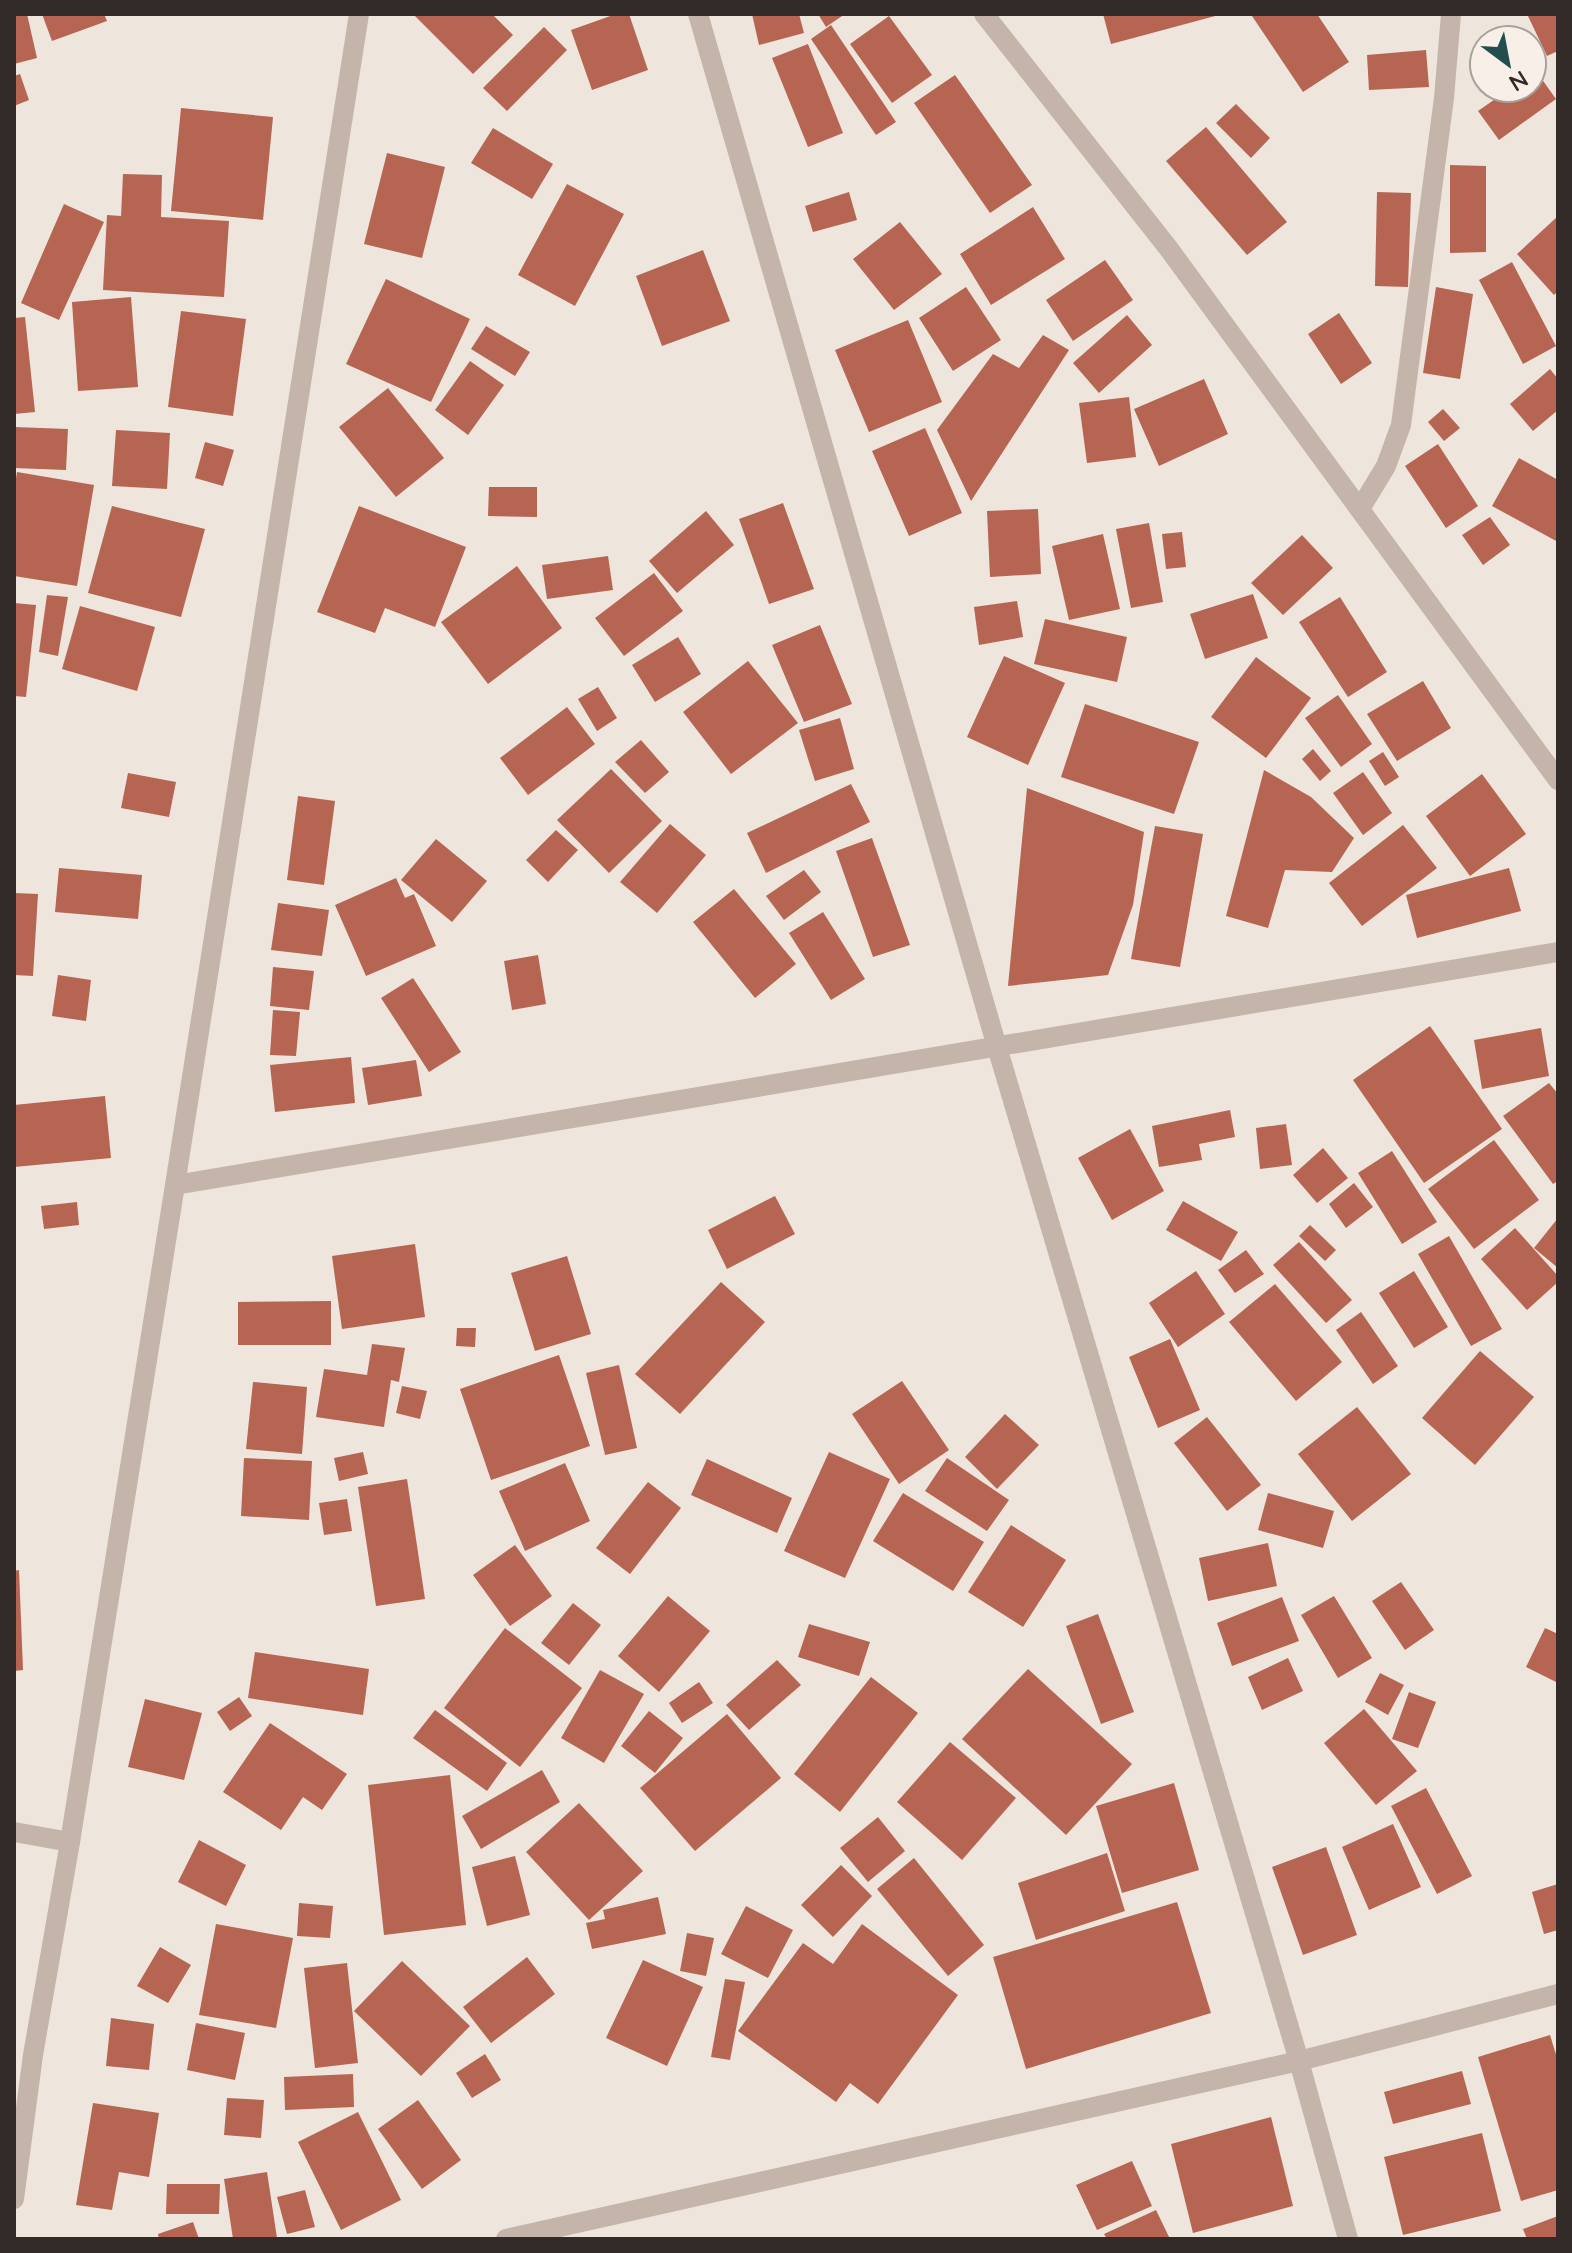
<svg xmlns="http://www.w3.org/2000/svg" width="1572" height="2253" font-family="Lato,sans-serif">
  <rect width="100%" height="100%" fill="#eee5dc"/>
  <g fill="#b66552">
    <path d="M14 14H27L37 58 14 64Z"/>
    <path d="M42 14H104L107 21 52 41Z"/>
    <path d="M413 14H492L513 35 473 74Z"/>
    <path d="M616 14H629L648 70 592 90 571 30Z"/>
    <path d="M752 14H799L804 33 759 45Z"/>
    <path d="M818 14H845L826 27Z"/>
    <path d="M1103 14H1219V15L1111 44Z"/>
    <path d="M1255 14H1317L1349 62 1303 92 1252 16Z"/>
    <path d="M1527 14H1558V51L1547 56Z"/>
    <path d="M889 16 932 75 892 103 850 44Z"/>
    <path d="M831 25 896 122 876 135 811 39Z"/>
    <path d="M544 27 567 50 507 111 483 88Z"/>
    <path d="M808 44 843 133 808 147 772 58Z"/>
    <path d="M1426 50 1429 87 1369 90 1367 55Z"/>
    <path d="M1536 71 1556 99 1499 140 1478 111 1511 88H1532V74Z"/>
    <path d="M20 74 29 100 14 106V76Z"/>
    <path d="M955 75 1032 185 990 213 914 103Z"/>
    <path d="M1236 104 1270 138 1251 158 1216 123Z"/>
    <path d="M181 108 273 117 263 220 171 211Z"/>
    <path d="M1206 127 1287 222 1247 255 1166 161Z"/>
    <path d="M493 128 553 164 532 199 471 163Z"/>
    <path d="M387 153 445 167 422 258 364 244Z"/>
    <path d="M1450 165 1486 166V252L1450 253Z"/>
    <path d="M123 174 162 175 161 217 229 221 224 297 103 290 107 215 121 216Z"/>
    <path d="M567 184 624 214 575 306 518 275Z"/>
    <path d="M849 192 857 220 813 232 805 206Z"/>
    <path d="M1377 192 1411 193 1408 287 1375 286Z"/>
    <path d="M64 204 104 222 59 320 21 303Z"/>
    <path d="M1033 207 1065 259 991 305 960 254Z"/>
    <path d="M1558 216V291L1554 295 1517 254Z"/>
    <path d="M900 222 942 274 894 310 853 259Z"/>
    <path d="M703 250 730 321 662 346 636 276Z"/>
    <path d="M1105 260 1133 300 1073 341 1046 300Z"/>
    <path d="M1512 262 1556 346 1523 364 1479 280Z"/>
    <path d="M386 279 470 319 431 402 346 364Z"/>
    <path d="M966 287 1001 340 953 371 919 318Z"/>
    <path d="M1436 287 1473 294 1460 379 1423 373Z"/>
    <path d="M131 297 138 387 78 391 72 302Z"/>
    <path d="M181 311 246 319 233 416 168 407Z"/>
    <path d="M1339 313 1372 363 1341 384 1308 334Z"/>
    <path d="M1127 315 1152 345 1099 393 1073 363Z"/>
    <path d="M25 317 35 412 14 414V318Z"/>
    <path d="M908 320 942 402 869 432 835 350Z"/>
    <path d="M486 326 530 352 515 376 471 349Z"/>
    <path d="M1043 335 1069 350 971 501 937 430 993 354 1019 368Z"/>
    <path d="M470 361 504 385 468 435 435 410Z"/>
    <path d="M1550 369 1558 379V410L1533 431 1510 404Z"/>
    <path d="M1204 379 1228 434 1159 466 1134 409Z"/>
    <path d="M388 388 444 458 396 497 339 427Z"/>
    <path d="M1129 397 1136 457 1087 463 1079 403Z"/>
    <path d="M1443 409 1460 428 1444 441 1428 422Z"/>
    <path d="M14 427 68 429 66 470 14 468Z"/>
    <path d="M925 428 962 513 909 536 872 451Z"/>
    <path d="M116 430 170 433 167 489 112 486Z"/>
    <path d="M205 442 234 450 223 486 195 478Z"/>
    <path d="M1438 444 1478 506 1446 528 1405 466Z"/>
    <path d="M1519 458 1558 480V542L1492 506Z"/>
    <path d="M17 472 94 485 77 586 14 576V491Z"/>
    <path d="M489 487H537V517L488 516Z"/>
    <path d="M783 503 814 589 769 604 739 519Z"/>
    <path d="M112 506 205 529 181 617 88 593Z"/>
    <path d="M359 506 466 547 435 627 385 608 375 633 317 612Z"/>
    <path d="M1038 509 1041 574 990 577 987 511Z"/>
    <path d="M706 511 734 545 677 593 649 561Z"/>
    <path d="M1490 517 1510 545 1483 565 1462 535Z"/>
    <path d="M1149 523 1163 602 1131 608 1116 529Z"/>
    <path d="M1182 532 1186 567 1166 569 1162 534Z"/>
    <path d="M1103 534 1120 609 1069 620 1052 546Z"/>
    <path d="M1302 535 1333 568 1283 615 1251 583Z"/>
    <path d="M608 556 613 590 547 599 542 565Z"/>
    <path d="M517 566 562 628 488 684 441 622Z"/>
    <path d="M654 573 683 611 624 656 595 618Z"/>
    <path d="M1253 594 1268 638 1205 659 1190 614Z"/>
    <path d="M47 595 68 597 58 656 39 652Z"/>
    <path d="M1340 597 1387 672 1348 697 1299 622Z"/>
    <path d="M1017 601 1023 637 979 645 974 607Z"/>
    <path d="M14 603 36 605 26 697 14 696Z"/>
    <path d="M80 606 155 627 137 691 62 669Z"/>
    <path d="M1045 619 1127 637 1117 682 1034 664Z"/>
    <path d="M820 625 852 704 804 722 772 645Z"/>
    <path d="M678 637 701 674 655 702 632 665Z"/>
    <path d="M1004 656 1065 683 1028 765 967 737Z"/>
    <path d="M1256 657 1311 698 1266 758 1211 717Z"/>
    <path d="M748 661 798 723 731 774 683 712Z"/>
    <path d="M1423 681 1451 728 1397 761 1367 714Z"/>
    <path d="M598 687 617 718 597 731 578 699Z"/>
    <path d="M1338 695 1372 744 1341 767 1305 718Z"/>
    <path d="M1085 704 1199 742 1174 814 1061 777Z"/>
    <path d="M567 707 595 744 528 795 500 758Z"/>
    <path d="M840 718 854 769 815 781 799 730Z"/>
    <path d="M641 740 669 772 645 793 615 762Z"/>
    <path d="M1313 749 1331 771 1320 781 1302 759Z"/>
    <path d="M1383 752 1399 777 1385 786 1369 761Z"/>
    <path d="M611 769 662 821 609 873 557 820Z"/>
    <path d="M1264 770 1311 797 1354 838 1332 872 1285 870 1268 928 1226 916Z"/>
    <path d="M1363 772 1392 813 1363 835 1333 793Z"/>
    <path d="M128 773 176 782 169 817 121 808Z"/>
    <path d="M1482 774 1526 834 1470 876 1426 816Z"/>
    <path d="M851 784 870 822 766 873 747 833Z"/>
    <path d="M1027 788 1144 832 1133 905 1108 975 1008 986Z"/>
    <path d="M298 796 335 801 324 885 287 880Z"/>
    <path d="M670 824 706 855 657 913 620 882Z"/>
    <path d="M1403 825 1437 868 1362 926 1329 883Z"/>
    <path d="M1155 826 1203 834 1180 967 1131 959Z"/>
    <path d="M556 830 578 850 548 882 526 860Z"/>
    <path d="M872 838 910 945 873 957 836 851Z"/>
    <path d="M436 839 487 881 452 922 401 880Z"/>
    <path d="M59 868 142 875 138 919 55 912Z"/>
    <path d="M1509 868 1521 911 1417 938 1406 895Z"/>
    <path d="M804 870 821 892 784 920 766 896Z"/>
    <path d="M396 878 405 898 414 894 436 946 366 976 335 905Z"/>
    <path d="M734 889 796 964 755 998 693 922Z"/>
    <path d="M14 893 38 894 33 976 14 975Z"/>
    <path d="M278 903 329 910 322 956 271 950Z"/>
    <path d="M823 912 865 979 831 1000 789 933Z"/>
    <path d="M538 955 546 1004 512 1010 504 961Z"/>
    <path d="M273 967 314 971 309 1010 270 1006Z"/>
    <path d="M58 975 91 980 86 1021 52 1016Z"/>
    <path d="M413 978 461 1052 429 1072 381 998Z"/>
    <path d="M273 1010 300 1012 296 1056 270 1055Z"/>
    <path d="M1430 1026 1502 1129 1424 1183 1353 1080Z"/>
    <path d="M1541 1028 1549 1076 1482 1089 1474 1040Z"/>
    <path d="M351 1057 355 1103 275 1112 270 1065Z"/>
    <path d="M416 1060 422 1096 368 1105 362 1068Z"/>
    <path d="M1549 1083 1558 1094V1181L1553 1184 1503 1116Z"/>
    <path d="M105 1096 111 1158 14 1167V1105Z"/>
    <path d="M1230 1110 1235 1137 1199 1144 1202 1160 1159 1167 1152 1126Z"/>
    <path d="M1286 1124 1292 1165 1260 1169 1256 1128Z"/>
    <path d="M1130 1129 1164 1191 1112 1220 1078 1158Z"/>
    <path d="M1494 1140 1539 1200 1474 1249 1428 1189Z"/>
    <path d="M1323 1148 1348 1178 1317 1203 1293 1175Z"/>
    <path d="M1392 1151 1437 1222 1402 1244 1358 1173Z"/>
    <path d="M1354 1183 1373 1207 1346 1228 1329 1204Z"/>
    <path d="M775 1196 795 1234 727 1269 708 1230Z"/>
    <path d="M1183 1201 1238 1232 1221 1261 1166 1230Z"/>
    <path d="M77 1202 79 1225 44 1229 41 1206Z"/>
    <path d="M1558 1218V1268L1534 1248Z"/>
    <path d="M1310 1225 1336 1250 1325 1261 1299 1236Z"/>
    <path d="M1515 1228 1558 1276V1282L1527 1310 1481 1259Z"/>
    <path d="M1449 1236 1502 1329 1471 1346 1418 1254Z"/>
    <path d="M1299 1242 1352 1300 1326 1323 1273 1265Z"/>
    <path d="M415 1244 425 1317 342 1329 332 1256Z"/>
    <path d="M1246 1250 1264 1274 1235 1293 1218 1270Z"/>
    <path d="M567 1256 591 1334 535 1351 511 1273Z"/>
    <path d="M1196 1271 1225 1314 1178 1347 1149 1303Z"/>
    <path d="M1414 1271 1448 1327 1414 1348 1379 1293Z"/>
    <path d="M721 1282 765 1322 680 1414 635 1374Z"/>
    <path d="M1275 1284 1342 1362 1296 1401 1229 1322Z"/>
    <path d="M331 1301V1345H238V1302Z"/>
    <path d="M1361 1312 1398 1366 1373 1384 1336 1330Z"/>
    <path d="M457 1328H476L475 1347 456 1346Z"/>
    <path d="M1170 1339 1200 1410 1158 1428 1129 1357Z"/>
    <path d="M372 1344 405 1348 399 1382 391 1380 384 1427 316 1417 324 1369 367 1375Z"/>
    <path d="M1480 1351 1534 1397 1475 1465 1422 1418Z"/>
    <path d="M559 1355 590 1446 491 1480 460 1389Z"/>
    <path d="M619 1365 637 1448 605 1455 586 1373Z"/>
    <path d="M902 1381 949 1450 899 1484 852 1414Z"/>
    <path d="M253 1382 307 1387 302 1454 246 1449Z"/>
    <path d="M402 1386 427 1391 420 1419 396 1413Z"/>
    <path d="M1357 1407 1411 1474 1352 1521 1298 1454Z"/>
    <path d="M1005 1414 1039 1445 997 1489 965 1457Z"/>
    <path d="M1207 1417 1261 1485 1227 1511 1174 1443Z"/>
    <path d="M363 1452 368 1474 339 1481 334 1458Z"/>
    <path d="M829 1452 890 1479 845 1578 784 1551Z"/>
    <path d="M244 1458 312 1461 309 1520 241 1516Z"/>
    <path d="M947 1458 1009 1500 987 1531 925 1491Z"/>
    <path d="M707 1459 792 1498 777 1533 691 1495Z"/>
    <path d="M565 1463 590 1521 525 1551 499 1491Z"/>
    <path d="M407 1479 425 1599 376 1606 358 1487Z"/>
    <path d="M648 1482 681 1508 630 1574 596 1548Z"/>
    <path d="M903 1493 984 1542 953 1591 873 1541Z"/>
    <path d="M1268 1493 1334 1511 1323 1548 1258 1530Z"/>
    <path d="M347 1499 352 1531 324 1535 319 1503Z"/>
    <path d="M1011 1525 1066 1560 1023 1627 968 1592Z"/>
    <path d="M1268 1543 1277 1586 1208 1601 1199 1558Z"/>
    <path d="M515 1545 552 1596 510 1626 473 1575Z"/>
    <path d="M19 1570 23 1670 14 1671V1571Z"/>
    <path d="M1401 1582 1434 1630 1405 1650 1372 1601Z"/>
    <path d="M668 1596 710 1631 659 1692 618 1656Z"/>
    <path d="M1334 1596 1372 1658 1338 1678 1301 1615Z"/>
    <path d="M1282 1597 1299 1641 1232 1666 1217 1623Z"/>
    <path d="M573 1603 601 1625 569 1665 541 1643Z"/>
    <path d="M1098 1614 1134 1712 1101 1724 1066 1626Z"/>
    <path d="M809 1624 870 1642 859 1676 798 1657Z"/>
    <path d="M505 1628 582 1688 520 1767 444 1708Z"/>
    <path d="M1545 1628 1558 1634V1683L1526 1667Z"/>
    <path d="M255 1652 369 1669 363 1715 248 1698Z"/>
    <path d="M1288 1658 1303 1691 1262 1710 1248 1677Z"/>
    <path d="M777 1660 801 1685 749 1730 726 1705Z"/>
    <path d="M1028 1669 1132 1764 1066 1835 962 1739Z"/>
    <path d="M600 1670 644 1694 604 1763 561 1738Z"/>
    <path d="M1380 1673 1404 1685 1388 1715 1365 1702Z"/>
    <path d="M871 1677 918 1713 840 1812 794 1774Z"/>
    <path d="M699 1682 713 1703 682 1723 669 1703Z"/>
    <path d="M1409 1692 1436 1702 1418 1748 1392 1739Z"/>
    <path d="M239 1697 252 1716 230 1731 217 1712Z"/>
    <path d="M145 1699 202 1713 184 1780 128 1767Z"/>
    <path d="M1364 1709 1417 1771 1376 1805 1324 1743Z"/>
    <path d="M435 1710 507 1763 487 1791 413 1738Z"/>
    <path d="M649 1711 683 1738 655 1773 621 1746Z"/>
    <path d="M727 1714 781 1778 695 1851 640 1788Z"/>
    <path d="M270 1723 347 1774 322 1810 303 1797 281 1830 223 1792Z"/>
    <path d="M950 1742 1016 1798 962 1860 897 1802Z"/>
    <path d="M542 1770 560 1802 481 1849 462 1816Z"/>
    <path d="M450 1775 466 1925 384 1935 368 1785Z"/>
    <path d="M1174 1783 1199 1870 1122 1893 1096 1806Z"/>
    <path d="M1426 1788 1472 1876 1437 1894 1391 1806Z"/>
    <path d="M579 1803 643 1871 589 1920 526 1852Z"/>
    <path d="M878 1817 905 1851 868 1882 840 1848Z"/>
    <path d="M1393 1824 1421 1887 1369 1910 1342 1847Z"/>
    <path d="M199 1840 246 1865 226 1906 178 1882Z"/>
    <path d="M1326 1847 1357 1935 1303 1955 1272 1867Z"/>
    <path d="M1107 1853 1125 1911 1036 1940 1018 1883Z"/>
    <path d="M515 1856 530 1915 487 1926 472 1867Z"/>
    <path d="M914 1858 984 1945 948 1976 877 1889Z"/>
    <path d="M841 1865 872 1896 833 1937 801 1905Z"/>
    <path d="M1558 1884V1930L1544 1934 1532 1892Z"/>
    <path d="M658 1897 666 1934 592 1949 586 1923 605 1919 603 1910Z"/>
    <path d="M1177 1902 1211 2013 1026 2069 993 1957Z"/>
    <path d="M299 1903 333 1906 330 1938 297 1936Z"/>
    <path d="M746 1906 793 1930 768 1978 721 1954Z"/>
    <path d="M216 1924 293 1938 276 2028 199 2015Z"/>
    <path d="M862 1924 958 1995 878 2104 850 2083 836 2102 738 2031 803 1943 833 1964Z"/>
    <path d="M687 1933 714 1938 706 1976 680 1971Z"/>
    <path d="M160 1947 191 1965 168 2003 137 1986Z"/>
    <path d="M527 1957 555 1994 491 2043 463 2007Z"/>
    <path d="M643 1960 703 1987 667 2066 606 2038Z"/>
    <path d="M402 1961 470 2026 421 2076 354 2011Z"/>
    <path d="M347 1963 358 2063 315 2068 304 1968Z"/>
    <path d="M725 1979 745 1982 730 2060 711 2057Z"/>
    <path d="M111 2018 154 2024 149 2070 106 2066Z"/>
    <path d="M196 2023 245 2033 235 2080 187 2070Z"/>
    <path d="M1550 2035 1558 2061V2190L1521 2201 1478 2057Z"/>
    <path d="M485 2054 501 2080 472 2098 456 2073Z"/>
    <path d="M1462 2071 1471 2104 1393 2124 1384 2092Z"/>
    <path d="M353 2074 354 2107 285 2110 284 2077Z"/>
    <path d="M227 2098 264 2100 261 2138 224 2135Z"/>
    <path d="M418 2100 461 2160 422 2189 378 2129Z"/>
    <path d="M93 2103 159 2113 149 2177 119 2172 112 2210 76 2205Z"/>
    <path d="M358 2112 401 2200 341 2230 298 2142Z"/>
    <path d="M1271 2117 1293 2206 1193 2233 1171 2144Z"/>
    <path d="M1482 2133 1501 2211 1403 2235 1384 2157Z"/>
    <path d="M1132 2161 1152 2206 1097 2230 1076 2185Z"/>
    <path d="M267 2172 277 2238 233 2239 224 2179Z"/>
    <path d="M167 2184H220L219 2214H166Z"/>
    <path d="M305 2190 315 2227 287 2234 277 2197Z"/>
    <path d="M1156 2210 1170 2239H1107L1104 2234Z"/>
    <path d="M1558 2216V2239H1527L1523 2229Z"/>
    <path d="M193 2222 199 2239H159L158 2234Z"/>
  </g>
  <g fill="none" stroke-linecap="round" stroke-linejoin="round">
    <g stroke="#c5b4a9" stroke-width="20">
      <path d="M698 14 997 1047 1299 2061 1348 2239"/>
      <path d="M984 14 1169 249 1558 780"/>
      <path d="M1360 509 1386 466 1401 425 1444 98 1451 14"/>
      <path d="M175 1185 1558 952"/>
      <path d="M14 1832 70 1842"/>
      <path d="M14 2199 33 2055 70 1842 175 1185 359 14"/>
      <path d="M506 2239 1299 2061 1558 1994"/>
    </g>
  </g>
  <rect width="1572" height="2253" fill="none" stroke="#332b28" stroke-width="32"/>
  <g transform="translate(1508 64) rotate(148)"><circle r="38" fill="#f7efe8" stroke="#a9a19b" stroke-width="2"/>
  <path d="M0-6L14 30L0 20L-14 30Z" fill="#234e4f"/>
  <text y="-12" font-size="22" font-weight="bold" text-anchor="middle" fill="#332b28">N</text>
  </g>
</svg>
